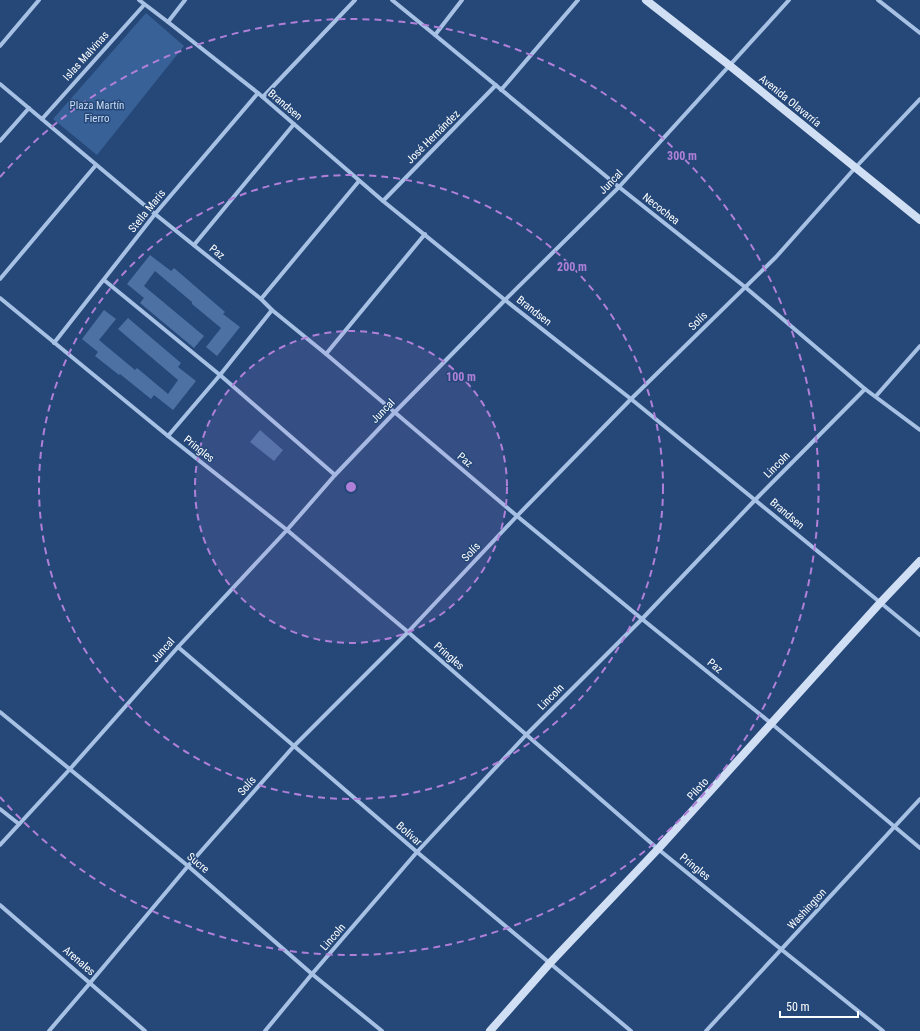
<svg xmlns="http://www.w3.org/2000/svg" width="920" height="1031" font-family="'Roboto Condensed',sans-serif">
  <rect width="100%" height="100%" fill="#254879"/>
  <path fill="#386197" d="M146 13 184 46 97 155 53 119Z"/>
  <g fill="#4d71a3">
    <path d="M150 255 171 271 174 268 225 312 223 314 240 327 217 356 206 347 221 328 192 304V302L155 271 144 286 204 336 194 348 140 303 144 298 127 284Z"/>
    <path d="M104 310 116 319 99 340 135 370 137 368 168 394 178 380 118 329 128 318 181 363 178 367 196 381 173 410 154 395 151 399 120 374 119 375 95 356 98 352 82 339Z"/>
    <path d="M260 430 283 450 274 461 250 442Z"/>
  </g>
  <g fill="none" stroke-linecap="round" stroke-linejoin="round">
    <g stroke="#a7c1e4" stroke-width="4">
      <path d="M139 0 168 22 258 93 383 201 505 300 631 399 755 500 920 635"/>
      <path d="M392 0 435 35 619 187 745 287 865 389 920 430"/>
      <path d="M878 0 920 33"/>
      <path d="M168 22 185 0"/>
      <path d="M435 35 462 0"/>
      <path d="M0 46 39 0"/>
      <path d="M0 84 155 214 261 299 272 310 326 354 517 516 642 619 772 724 920 848"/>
      <path d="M501 90 578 0"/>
      <path d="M263 97 355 0"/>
      <path d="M42 119 144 5"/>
      <path d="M0 141 29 108"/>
      <path d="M383 201 496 85"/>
      <path d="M194 245 294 124"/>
      <path d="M0 279 96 165"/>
      <path d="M104 280 220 375 335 475"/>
      <path d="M0 298 168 436 287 530 408 632 658 849 782 950 883 1031"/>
      <path d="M261 299 359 181"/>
      <path d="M54 343 155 214 258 93"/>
      <path d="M326 354 425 234"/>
      <path d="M876 396 920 346"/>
      <path d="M168 436 220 375 272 310"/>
      <path d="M178 647 294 746 417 852 631 1031"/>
      <path d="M0 712 188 866 312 974 382 1031"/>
      <path d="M0 809 19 824"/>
      <path d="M0 845 70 769 178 647 287 530 335 475 395 412 505 300 619 187 789 0"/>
      <path d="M0 905 145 1031"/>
      <path d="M49 1031 90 983 188 866 294 746 408 632 517 516 631 399 776 257 855 168 920 99"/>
      <path d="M265 1031 312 974 417 852 526 735 642 619 755 500 865 389"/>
      <path d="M706 1031 920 799"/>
    </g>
    <g stroke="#d0dff4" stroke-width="8">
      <path d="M646 0 729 65 920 220"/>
      <path d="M490 1031 550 963 658 849 880 603 920 561"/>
    </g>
  </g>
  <circle cx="351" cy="487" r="156" fill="#b080d9" fill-opacity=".12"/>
  <g fill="none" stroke="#b080d9" stroke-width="2" stroke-dasharray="7 5">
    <circle cx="351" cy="487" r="156"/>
    <circle cx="351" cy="487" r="312"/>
    <path d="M0 177A468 468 0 1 1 0 797"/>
  </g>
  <g text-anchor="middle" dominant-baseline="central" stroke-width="3" stroke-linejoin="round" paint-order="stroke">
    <g font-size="11" fill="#fff" stroke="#254879">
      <text transform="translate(86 56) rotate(-48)">Islas Malvinas</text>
      <text transform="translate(790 101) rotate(39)">Avenida Olavarría</text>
      <text transform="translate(285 105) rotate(40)">Brandsen</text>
      <text transform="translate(433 137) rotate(-45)">José Hernández</text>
      <text transform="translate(611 182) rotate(-46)">Juncal</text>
      <text transform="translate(661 209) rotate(38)">Necochea</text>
      <text transform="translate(147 211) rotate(-51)">Stella Maris</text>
      <text transform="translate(217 252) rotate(39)">Paz</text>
      <text transform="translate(534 311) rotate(38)">Brandsen</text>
      <text transform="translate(698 321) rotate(-45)">Solís</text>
      <text transform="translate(383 411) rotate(-46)">Juncal</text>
      <text transform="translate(199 449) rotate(38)">Pringles</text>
      <text transform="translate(465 460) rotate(40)">Paz</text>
      <text transform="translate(777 465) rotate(-45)">Lincoln</text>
      <text transform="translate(787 514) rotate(40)">Brandsen</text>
      <text transform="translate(471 552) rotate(-47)">Solís</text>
      <text transform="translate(163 650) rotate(-48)">Juncal</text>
      <text transform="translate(449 656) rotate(41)">Pringles</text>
      <text transform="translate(715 666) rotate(39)">Paz</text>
      <text transform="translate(551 697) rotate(-45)">Lincoln</text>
      <text transform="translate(247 786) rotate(-49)">Solís</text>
      <text transform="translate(698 789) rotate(-48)">Piloto</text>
      <text transform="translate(409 834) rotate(41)">Bolívar</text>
      <text transform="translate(198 863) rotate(40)">Sucre</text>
      <text transform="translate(695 867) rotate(39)">Pringles</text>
      <text transform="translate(807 909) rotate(-47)">Washington</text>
      <text transform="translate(333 937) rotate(-49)">Lincoln</text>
      <text transform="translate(79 961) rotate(41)">Arenales</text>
    </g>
    <g font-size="11" fill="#cadcf3" stroke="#254879">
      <text x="97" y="105">Plaza Martín<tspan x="97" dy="13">Fierro</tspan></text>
    </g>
  </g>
  <circle cx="351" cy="487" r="6" fill="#b080d9" stroke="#254879" stroke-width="2"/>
  <g font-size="12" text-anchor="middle" font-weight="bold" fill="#b080d9" stroke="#254879" stroke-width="3" stroke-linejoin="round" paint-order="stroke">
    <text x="682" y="160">300 m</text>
    <text x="572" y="271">200 m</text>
    <text x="461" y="381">100 m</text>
  </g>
  <path d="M780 1011v6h78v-6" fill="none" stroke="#ffffff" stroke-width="2"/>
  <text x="786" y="1011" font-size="12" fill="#ffffff" stroke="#254879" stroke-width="3" paint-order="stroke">50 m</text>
</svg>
